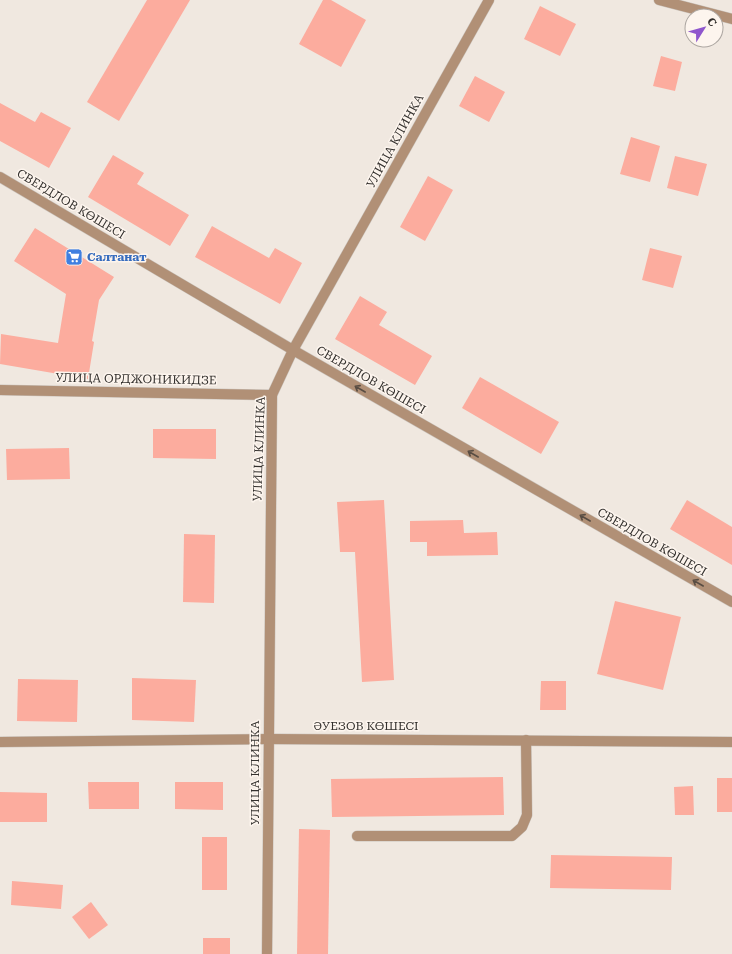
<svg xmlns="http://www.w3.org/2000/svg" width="732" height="954" font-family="'Roboto Serif',serif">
  <rect width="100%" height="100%" fill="#f0e8e0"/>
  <g fill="#fcac9e">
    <path d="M147 0H190L119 121 87 102Z"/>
    <path d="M323 0H331L366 20 341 67 299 44Z"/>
    <path d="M540 6 576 24 560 56 524 39Z"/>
    <path d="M661 56 682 62 675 91 653 86Z"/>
    <path d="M475 76 505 92 489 122 459 106Z"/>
    <path d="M0 103 35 122 41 112 71 128 49 168 0 141Z"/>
    <path d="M631 137 660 146 650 182 620 174Z"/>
    <path d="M113 155 144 173 137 184 189 215 170 246 88 197Z"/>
    <path d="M675 156 707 164 698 196 667 188Z"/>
    <path d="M428 176 453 190 425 241 400 227Z"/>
    <path d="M212 226 269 258 275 248 302 263 280 304 195 257Z"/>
    <path d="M35 228 114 277 99 300 92 341 94 342 88 379 0 364 1 334 58 343 66 294 14 261Z"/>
    <path d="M650 248 682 256 673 288 642 280Z"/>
    <path d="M360 296 387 312 379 325 432 356 415 385 335 339Z"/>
    <path d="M480 377 559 422 541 454 462 408Z"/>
    <path d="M153 429H216V459L153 458Z"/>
    <path d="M69 448 70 479 7 480 6 449Z"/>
    <path d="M384 500 394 680 362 682 355 552H340L337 502Z"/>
    <path d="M687 500 732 527V565L670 529Z"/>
    <path d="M463 520 464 533 497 532 498 555 427 556V542H410V521Z"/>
    <path d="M184 534 215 535 214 603 183 602Z"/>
    <path d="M615 601 681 617 663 690 597 674Z"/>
    <path d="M132 678 196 680 194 722 132 720Z"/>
    <path d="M18 679 78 680 77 722 17 721Z"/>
    <path d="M541 681H566V710H540Z"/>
    <path d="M503 777 504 815 332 817 331 779Z"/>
    <rect x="717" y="778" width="15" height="34"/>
    <path d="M88 782H139V809H89Z"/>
    <path d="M175 782H223V810L175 809Z"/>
    <path d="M693 786 694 815H675L674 787Z"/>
    <path d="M0 792 47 793V822H0Z"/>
    <path d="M299 829 330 830 328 954H297Z"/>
    <rect x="202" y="837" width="25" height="53"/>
    <path d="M551 855 672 857 671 890 550 888Z"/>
    <path d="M12 881 63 885 61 909 11 905Z"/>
    <path d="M91 902 108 925 89 939 72 917Z"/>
    <rect x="203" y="938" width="27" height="16"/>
  </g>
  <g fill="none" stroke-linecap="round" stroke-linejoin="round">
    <g stroke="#cac3bc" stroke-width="11">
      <g id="minor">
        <path d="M659 0 732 19"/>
        <path d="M0 177 293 350 732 602"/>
        <path d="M0 390 272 395"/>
        <path d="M0 742 268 739 732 742"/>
        <path d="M357 836H512L522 827 527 815 526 740"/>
        <path d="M267 954 272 395 293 350 489 0"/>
      </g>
    </g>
    <use href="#minor" stroke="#b19076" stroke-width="10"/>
  </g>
  <defs><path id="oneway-shaft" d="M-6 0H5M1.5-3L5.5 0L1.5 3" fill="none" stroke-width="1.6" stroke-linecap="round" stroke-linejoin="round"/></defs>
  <g stroke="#594d43">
    <use href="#oneway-shaft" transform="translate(360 389) rotate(-150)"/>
    <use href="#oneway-shaft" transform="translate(473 454) rotate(-150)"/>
    <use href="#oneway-shaft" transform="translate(585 518) rotate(-150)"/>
    <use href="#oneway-shaft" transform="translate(698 583) rotate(-150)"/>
  </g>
  <defs>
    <g id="supermarket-square" transform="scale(0.9)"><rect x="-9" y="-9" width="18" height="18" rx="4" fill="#3f7fe0" stroke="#fdf5ee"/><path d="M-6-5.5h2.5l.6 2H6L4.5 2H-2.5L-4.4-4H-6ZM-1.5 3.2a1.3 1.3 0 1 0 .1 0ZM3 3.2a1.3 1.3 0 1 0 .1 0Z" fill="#fff"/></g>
  </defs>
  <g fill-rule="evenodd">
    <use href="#supermarket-square" x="74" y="257"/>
  </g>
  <g text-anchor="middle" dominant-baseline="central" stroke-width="3" stroke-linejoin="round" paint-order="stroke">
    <g font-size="12" fill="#33302d" stroke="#fdf5ee">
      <text transform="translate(395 141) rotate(-61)">УЛИЦА КЛИНКА</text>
      <text transform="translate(71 204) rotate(31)">СВЕРДЛОВ КӨШЕСІ</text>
      <text transform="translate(136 379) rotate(1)">УЛИЦА ОРДЖОНИКИДЗЕ</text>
      <text transform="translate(371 380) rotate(30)">СВЕРДЛОВ КӨШЕСІ</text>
      <text transform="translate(259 449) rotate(-88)">УЛИЦА КЛИНКА</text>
      <text transform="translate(652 542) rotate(30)">СВЕРДЛОВ КӨШЕСІ</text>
      <text x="366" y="726">ӘУЕЗОВ КӨШЕСІ</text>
      <text transform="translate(255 773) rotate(-90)">УЛИЦА КЛИНКА</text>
    </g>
    <g font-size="12" font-weight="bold" fill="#366cbe" stroke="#fdf5ee" text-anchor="start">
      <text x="87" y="257">Салтанат</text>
    </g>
  </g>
  <g transform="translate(704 28) rotate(53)"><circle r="19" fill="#fdf5ee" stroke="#aca6a1"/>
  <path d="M0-3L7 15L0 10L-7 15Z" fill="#8f56cd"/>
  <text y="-6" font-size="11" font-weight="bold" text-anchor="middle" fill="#33302d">С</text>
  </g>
</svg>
